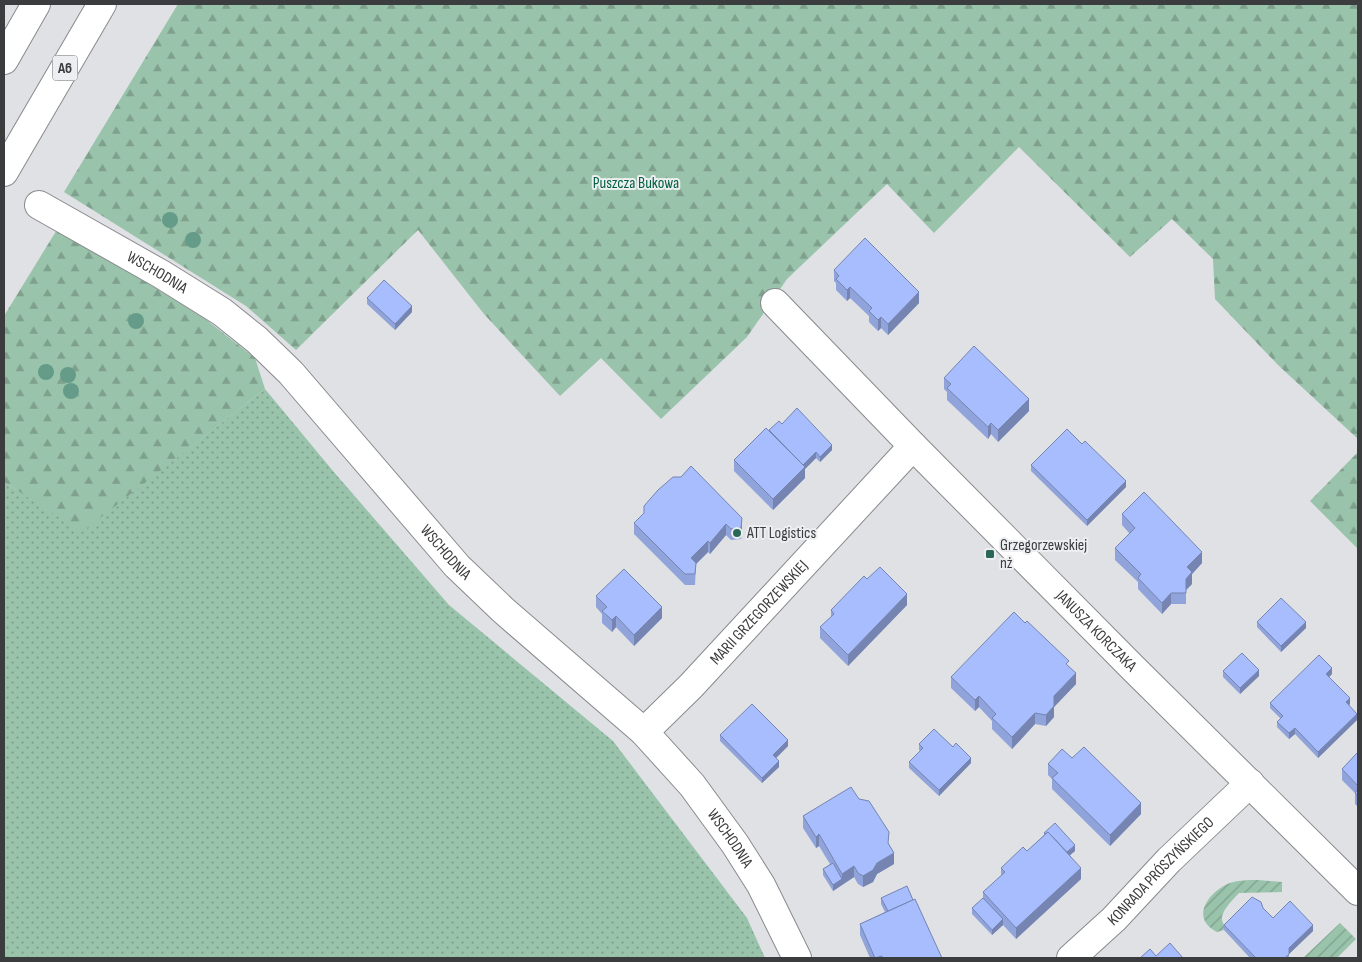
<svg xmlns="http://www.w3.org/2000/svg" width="1362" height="962" font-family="'Sofia Sans Condensed',sans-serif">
  <defs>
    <pattern id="grass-dots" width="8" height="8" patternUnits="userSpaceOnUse" patternTransform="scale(1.25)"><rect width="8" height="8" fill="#99c3ab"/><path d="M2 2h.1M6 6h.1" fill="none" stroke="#7ea08c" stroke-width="1.8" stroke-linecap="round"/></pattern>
    <pattern id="forest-firs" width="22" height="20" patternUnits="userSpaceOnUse" patternTransform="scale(1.25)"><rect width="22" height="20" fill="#99c3ab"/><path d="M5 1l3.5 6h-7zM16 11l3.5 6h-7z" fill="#7ea08c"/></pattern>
    <pattern id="garden-furrows" width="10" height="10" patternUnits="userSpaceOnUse" patternTransform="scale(1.25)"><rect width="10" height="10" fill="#99c3ab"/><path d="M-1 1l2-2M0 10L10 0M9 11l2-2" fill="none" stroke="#7ea08c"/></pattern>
  </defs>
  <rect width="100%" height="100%" fill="#dfe1e4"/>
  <path fill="url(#grass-dots)" d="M265 389 333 471 449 605 613 741 747 918 765 958H4V482L82 531Z"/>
  <g fill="url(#forest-firs)">
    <path d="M178 4H1358V439L1278 365 1215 299 1213 259 1172 219 1130 257 1019 147 934 233 887 184 787 279 747 337 661 419 601 358 560 396 484 314 418 230 296 350 246 306 64 192Z"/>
    <path d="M58 228 204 318 255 358 265 389 82 532 4 482V316Z"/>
    <path d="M1358 452V549L1310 501Z"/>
  </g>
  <g fill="url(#garden-furrows)">
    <path d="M1258 880 1282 882V892L1239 893C1232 901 1213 918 1227 927L1224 930 1217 932C1189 918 1209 891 1230 883 1239 880 1249 880 1258 880Z"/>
    <path d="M1340 923 1356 939 1337 958H1303Z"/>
  </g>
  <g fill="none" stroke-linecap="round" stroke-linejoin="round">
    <g stroke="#898a8d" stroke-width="30">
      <g id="street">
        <path id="s1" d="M39 205 161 274 222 312 257 340 291 373 457 566 503 610 644 732 692 785 735 844 761 885 797 958"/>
        <path id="s2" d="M775 303 913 446 1132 667 1358 891"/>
        <path id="s3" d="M644 732 691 686 913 446"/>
        <path id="s4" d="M1071 958 1114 919 1169 860 1250 783"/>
      </g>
    </g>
    <g stroke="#898a8d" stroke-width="30">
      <g id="highway">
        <path d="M4 60 36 4"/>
        <path d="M4 172 102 4"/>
      </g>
    </g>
    <use href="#street" stroke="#fff" stroke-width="28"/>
    <use href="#highway" stroke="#fff" stroke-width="28"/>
  </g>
  <g fill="#659b89">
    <circle cx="170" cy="220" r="8"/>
    <circle cx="193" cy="240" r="8"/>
    <circle cx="136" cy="321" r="8"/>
    <circle cx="46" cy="372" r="8"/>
    <circle cx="68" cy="375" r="8"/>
    <circle cx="71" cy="391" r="8"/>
  </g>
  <g fill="#90a3da">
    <path d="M834 270 919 303 888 335 881 328 878 331 869 322V316L850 298 847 301 836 290V283L834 281Z"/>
    <path d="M367 298 412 312 395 330 367 304Z"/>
    <path d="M944 378 1029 411 998 442 991 434 988 439 947 400V392L944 389Z"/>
    <path d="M782 424 832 450 820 462 816 458 805 469V478L773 510 734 471V460L769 430Z"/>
    <path d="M1031 465 1126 487 1087 526 1031 471Z"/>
    <path d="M691 466 742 529 741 539 731 540 726 535 710 554 708 552 696 564 695 585H685L634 534V523L681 477Z"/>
    <path d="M1122 514 1202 563 1192 574V584L1186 590V604H1171L1162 614 1138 589V582L1115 560V548L1130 534 1122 525Z"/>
    <path d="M867 579 907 605 848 666 820 638V627L831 617V610Z"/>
    <path d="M596 596 662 618 634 646 616 627 612 632 602 623V614L596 607Z"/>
    <path d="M1257 622 1306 628 1281 652 1257 627Z"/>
    <path d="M1069 666 1076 684 1054 707V717L1046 726 1035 724 1012 749 992 729V721L979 707 975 711 951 688V677Z"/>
    <path d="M1223 671 1259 676 1240 694 1223 677Z"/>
    <path d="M1332 674 1329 677 1350 704 1349 705 1357 720 1318 758 1295 734 1289 739 1277 727V722L1281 719 1270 708V703Z"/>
    <path d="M720 735 788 746 776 758 779 767 762 783 720 741Z"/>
    <path d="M919 744 953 747 971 763 939 796 909 768V762L920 751 919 750Z"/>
    <path d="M1358 752V807L1355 804V793L1342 780V769Z"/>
    <path d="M1072 758 1141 814 1110 846 1052 789V779L1048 775V764Z"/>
    <path d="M859 799 889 845 894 864 877 874 873 882 863 887 858 884 854 877 833 891 823 875V869L830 864 819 846 816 848 803 828V816Z"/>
    <path d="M1044 833 1075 851 1070 855 1081 879 1016 939 1003 925 992 935 972 914V908L983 898V892L1001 876V868L1027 851 1044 835Z"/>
    <path d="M881 898 913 900 942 958H870L860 935V924L885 912 881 904Z"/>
    <path d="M1263 908 1273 918 1313 931 1289 954V958H1250L1224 930V925Z"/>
  </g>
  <g fill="#7584b1">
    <path d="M850 287V298L847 301V290Z"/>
    <path d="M919 292V303L888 335V324Z"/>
    <path d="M412 306V312L395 330V324Z"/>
    <path d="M881 317V328L878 331V320Z"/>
    <path d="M1029 399V411L998 442V430Z"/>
    <path d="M991 423V434L988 439V427Z"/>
    <path d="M832 445V450L820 462V457Z"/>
    <path d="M816 452V458L805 469V478L773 510V499L800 468Z"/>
    <path d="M1126 481V487L1087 526V520Z"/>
    <path d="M742 518V529L741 539V528Z"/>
    <path d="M726 524V535L710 554V543Z"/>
    <path d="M708 541V552L696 564 695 585 696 564 691 558Z"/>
    <path d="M1202 552V563L1192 574V584L1186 590V604V579L1187 567Z"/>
    <path d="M1171 593V604L1162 614V603Z"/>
    <path d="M907 594V605L848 666V655Z"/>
    <path d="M662 607V618L634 646V635Z"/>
    <path d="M616 616V627L612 632V620Z"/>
    <path d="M1306 622V628L1281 652V646Z"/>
    <path d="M1332 668V674L1326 680V674Z"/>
    <path d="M1259 670V676L1240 694V688Z"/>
    <path d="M1076 673V684L1054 707V696Z"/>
    <path d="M979 696V707L975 711V700Z"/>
    <path d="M1350 698V704L1346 708V702Z"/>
    <path d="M1054 706V717L1046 726V715Z"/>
    <path d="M1035 713V724L1012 749V737Z"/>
    <path d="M1357 714V720L1318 758V752Z"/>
    <path d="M1295 728V734L1289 739V733Z"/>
    <path d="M788 740V746L773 761V755Z"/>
    <path d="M971 758V763L939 796V790Z"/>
    <path d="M779 761V767L762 783V778Z"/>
    <path d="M1141 803V814L1110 846V835Z"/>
    <path d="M819 834V846L816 848V837Z"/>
    <path d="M1075 845V851L1064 860V855Z"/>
    <path d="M894 853V864L877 874 873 882 863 887V876L877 863Z"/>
    <path d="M854 866V877L833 891V885L842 879V874Z"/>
    <path d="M1081 868V879L1016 939V928Z"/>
    <path d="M1003 919V925L992 935V930Z"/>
    <path d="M1313 925V931L1289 954V948Z"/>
  </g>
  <g fill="#a7bdfd" stroke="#7584b1">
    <path d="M865 238 919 292 888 324 881 317 878 320 869 311 872 308 850 287 847 290 836 279 839 276 834 270Z"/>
    <path d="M384 280 412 306 395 324 367 298Z"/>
    <path d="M974 346 1029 399 998 430 991 423 988 427 947 388 951 384 944 378Z"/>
    <path d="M797 408 832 445 820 457 816 452 803 465 769 430 779 421 782 424Z"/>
    <path d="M766 428 805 467 773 499 734 460Z"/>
    <path d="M1067 429 1082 444 1085 441 1126 481 1087 520 1031 465Z"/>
    <path d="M691 466 742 518 741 528 731 529 726 524 710 543 708 541 691 558 696 563 695 574H685L634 523 644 513V506L658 490 673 477H681Z"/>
    <path d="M1144 492 1202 552 1187 567 1192 572 1186 579V593H1171L1162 603 1138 578 1141 574 1115 548 1135 528 1122 514Z"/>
    <path d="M880 567 907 594 848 655 820 627 834 614 831 610 864 576 867 579Z"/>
    <path d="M624 569 662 607 634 635 616 616 612 620 602 611 607 607 596 596Z"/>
    <path d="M1281 598 1306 622 1281 646 1257 622Z"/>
    <path d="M1014 612 1025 623 1027 621 1069 661 1066 664 1076 673 1054 696V706L1046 715 1035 713 1012 737 992 718 996 714 979 696 975 700 951 677Z"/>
    <path d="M1242 653 1259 670 1240 688 1223 671Z"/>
    <path d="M1319 655 1332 668 1326 674 1350 698 1346 702 1357 714 1318 752 1295 728 1289 733 1277 722 1283 716 1270 703Z"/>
    <path d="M752 704 788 740 773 755 779 761 762 778 720 735Z"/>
    <path d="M934 729 953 747 956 743 971 758 939 790 909 762 923 748 919 744Z"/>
    <path d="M1084 747 1141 803 1110 835 1052 778 1058 773 1048 764 1062 749 1072 758Z"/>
    <path d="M1358 752V786L1342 769Z"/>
    <path d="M851 787 859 799 869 801 889 832 888 843 894 853 877 863 873 870 863 876 858 873 854 866 842 874 819 834 816 837 803 816Z"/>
    <path d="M1358 789V796L1355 793Z"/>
    <path d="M1055 823 1075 845 1067 852 1048 832 1045 834 1044 833Z"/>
    <path d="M1048 832 1081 868 1016 928 983 892 1005 872 1001 868 1023 847 1027 851Z"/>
    <path d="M833 863 842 879 833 885 823 869Z"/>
    <path d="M907 886 913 900 888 911 881 898Z"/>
    <path d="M1252 897 1261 902 1263 908 1273 918 1290 901 1313 925 1289 948V954L1285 958H1256L1224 925Z"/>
    <path d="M983 898 1003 919 992 930 972 908Z"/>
    <path d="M915 899 942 958H882V956L875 958 860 924Z"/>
    <path d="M1170 943 1183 958H1140L1150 949 1156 956Z"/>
  </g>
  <g fill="#2a6855" stroke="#edeef1" stroke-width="2">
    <circle cx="737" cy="533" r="5"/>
    <rect x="985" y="549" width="10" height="10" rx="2.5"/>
  </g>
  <g text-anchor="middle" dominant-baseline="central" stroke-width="4" stroke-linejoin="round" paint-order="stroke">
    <rect fill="#edeef1" stroke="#707173" stroke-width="1" x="52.5" y="55.5" width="25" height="25" rx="4"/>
    <g font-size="15" font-weight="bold" fill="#3b3c3d">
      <text x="65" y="68">A6</text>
    </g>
    <g font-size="16" fill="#02623f" stroke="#edeef1">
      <text x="636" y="183">Puszcza Bukowa</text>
    </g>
    <g font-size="16" fill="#3b3c3d" stroke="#edeef1">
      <text stroke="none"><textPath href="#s1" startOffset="136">WSCHODNIA</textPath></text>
      <text stroke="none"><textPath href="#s1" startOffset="541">WSCHODNIA</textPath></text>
      <text stroke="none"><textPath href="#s3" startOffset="166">MARII GRZEGORZEWSKIEJ</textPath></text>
      <text stroke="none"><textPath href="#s2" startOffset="459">JANUSZA KORCZAKA</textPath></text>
      <text stroke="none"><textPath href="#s1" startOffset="946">WSCHODNIA</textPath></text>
      <text stroke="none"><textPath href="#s4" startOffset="125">KONRADA PRÓSZYŃSKIEGO</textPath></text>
    </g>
    <g font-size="16" fill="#3b3c3d" stroke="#edeef1" text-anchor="start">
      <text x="747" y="533">ATT Logistics</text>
      <text x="1000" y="545">Grzegorzewskiej<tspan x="1000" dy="18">nż</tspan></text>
    </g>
  </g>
  <rect width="1362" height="962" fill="none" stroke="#3b3c3d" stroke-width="10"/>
</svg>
